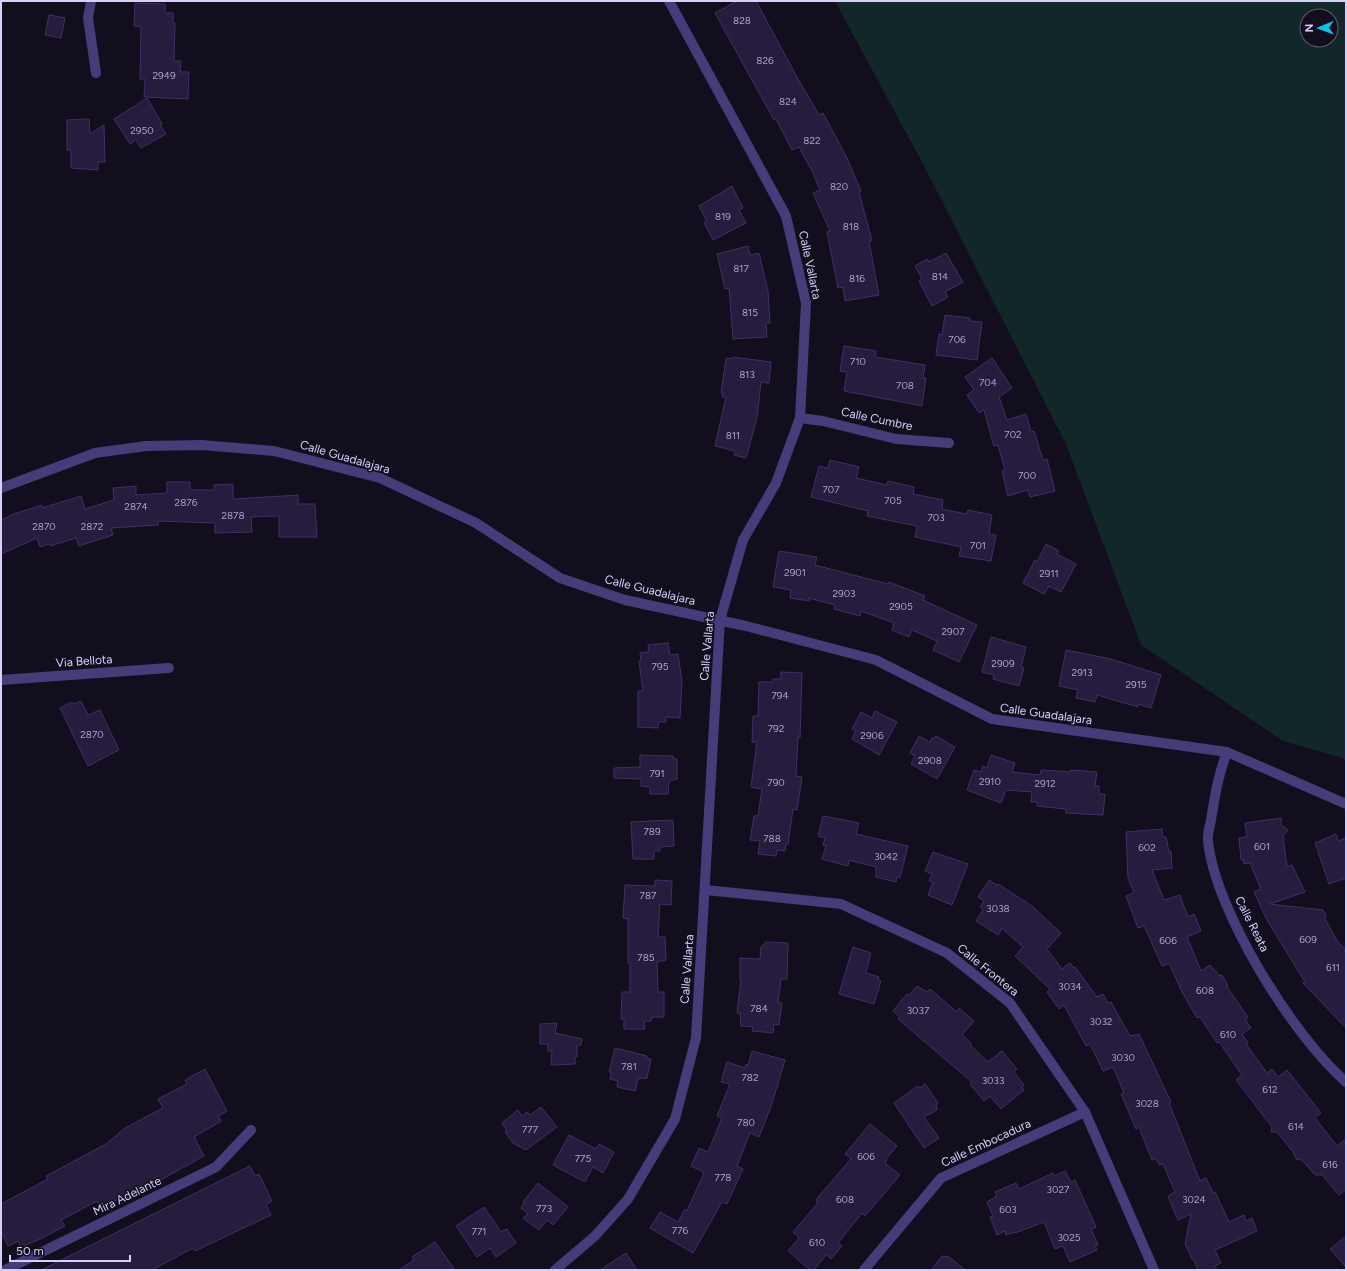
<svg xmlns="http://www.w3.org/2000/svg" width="1347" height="1271" font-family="Figtree,sans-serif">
  <rect width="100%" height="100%" fill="#120e1e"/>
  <path fill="#122728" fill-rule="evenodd" d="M835 1H1346V759L1283 741 1141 645 1066 444 924 166ZM1307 16H1331V40H1307Z"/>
  <g fill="#251c3e" stroke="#3f3068">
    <path d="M737 1H756L797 77 819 115 823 113 846 156 861 191 859 192 872 241H869L879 295 845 301 843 287 838 288 827 232 830 231 813 193 820 190 812 171 799 147 792 150 776 119 774 120 715 13Z"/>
    <path d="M135 3 165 4V13H173V23H175L174 61H181L180 72H189L188 99 144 97 145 79H140L141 27 134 26Z"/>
    <path d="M49 15 65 18 61 38 45 35Z"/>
    <path d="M147 98 162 124 160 125 166 134 141 148 136 140 130 144 114 119Z"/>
    <path d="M89 119 90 134 104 125 105 162H98V170L71 168V150H67V120Z"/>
    <path d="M732 186 743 208 739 210 746 223 713 240 704 223 707 222 699 206Z"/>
    <path d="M748 246 750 255 759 253 768 291 770 323H766L767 337 733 339 729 288 725 289 717 254Z"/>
    <path d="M946 253 963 282 945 292 948 297 932 306 919 281 922 279 915 266 927 259 929 262Z"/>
    <path d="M945 315 970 318V321L982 322 977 360 936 355 939 334 942 335Z"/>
    <path d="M844 346 876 351 875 357 925 365 923 378H926L922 406 844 391 847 372 840 371Z"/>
    <path d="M733 357 771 362 769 383 761 382 757 418 746 458 734 455 735 451 715 446 726 397H722L723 393H721L726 358 733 359Z"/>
    <path d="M992 358 1012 388 999 397 1007 420 1026 414 1031 432 1034 431 1043 460 1047 459 1055 491 1030 497 1028 490 1008 496 1002 471 1005 470 998 445 994 446 984 410 979 413 967 395 974 390 965 377Z"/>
    <path d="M830 460 859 467 856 478 887 485 888 481 914 487 913 494 943 500 942 509 967 514 968 510 992 515 989 534 996 535 991 561 959 556 961 547 915 537 917 526 867 516 868 511 811 497 819 466 828 468Z"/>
    <path d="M167 482H190V490H214V485L233 484V499L298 495V504H315L317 537H279V516L251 517 252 532 215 533V523L158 521V525L111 528 113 535 79 546 76 538 50 546 49 544 40 547 37 538 1 554V520L14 514 42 505V508L81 496 85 509 114 500 113 488 136 486V495L167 493Z"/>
    <path d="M1046 544 1059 551 1057 554 1076 564 1061 592 1049 586 1044 594 1023 583 1035 560 1037 562Z"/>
    <path d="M779 551 817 557 815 565 888 584 889 582 925 596 923 600 977 625 959 662 933 650 937 641 912 630 909 637 892 630 894 623 861 611 860 616 834 609 835 605 809 598V601L790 598 791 590 773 587Z"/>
    <path d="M991 637 1026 647 1021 667 1024 668 1019 686 993 679 994 675 982 672Z"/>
    <path d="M668 643 670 655 678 654 682 682 680 718 666 717V722H659L658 728 638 727V691H643L639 661H641L640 653 649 652 648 645Z"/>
    <path d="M1066 650 1111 659 1161 675 1151 708 1138 704V707L1097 695 1095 702 1076 698 1078 690 1059 686Z"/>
    <path d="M781 672 802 673 800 738 798 737 796 776 802 777 797 810 793 809 788 844H786L785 851 777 850 776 856 758 854 760 841 750 840 754 816H758L762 789 751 787 757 742H752L753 716H758L759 682H773V679H781Z"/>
    <path d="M81 701 88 715 100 710 119 750 88 766 60 708 72 702 74 704Z"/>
    <path d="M875 711 897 722 879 755 852 739 856 731 852 729 861 712 872 718Z"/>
    <path d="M919 736 930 742 932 738 934 739 936 736 955 747 937 779 911 764 915 756 910 753Z"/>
    <path d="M640 755 673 756V759H677V779L669 781 668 794H650V787L641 786V779L614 778V768L640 767Z"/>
    <path d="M991 755 1015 763 1012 772 1040 775 1041 770 1071 772V770L1097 772 1095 786H1099V794H1105L1103 815 1066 813V809L1037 806V802H1031L1032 792 1006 790 1001 803 967 790 974 770 981 772 983 766 987 768Z"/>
    <path d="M823 816 859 823 856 834 908 846 900 878 897 877 896 882 876 877V867L849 860 848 866 822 859 826 846 823 845 825 838 818 836Z"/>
    <path d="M1281 818V825L1288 830 1283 836 1287 867 1292 865 1305 892 1270 904 1323 910 1326 915 1325 919 1338 942 1346 950V1028L1303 983 1305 982 1267 920 1254 892 1261 889 1250 863 1244 864 1243 859 1241 860 1239 838 1247 837 1245 823Z"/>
    <path d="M673 820 674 846 660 847V851H654V859H633L631 822Z"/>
    <path d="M1162 829 1163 837H1166L1169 852 1171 851 1172 868 1152 870 1164 900 1180 895 1188 917 1194 914 1201 931 1187 937 1201 971 1210 965 1220 976 1222 975 1228 986 1227 987 1248 1017 1245 1019 1251 1028 1242 1034 1248 1043 1246 1044 1267 1073 1272 1069 1278 1077 1287 1070 1321 1113 1315 1118 1337 1146 1346 1139V1189L1339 1195 1322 1175H1315L1302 1160 1296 1159 1293 1152 1277 1132H1271L1272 1127 1236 1080 1242 1075 1219 1042 1217 1043 1200 1017 1197 1018 1182 992 1169 963 1162 966 1144 926 1138 928 1126 896 1134 893 1128 878 1126 832Z"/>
    <path d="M1336 834 1338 841 1346 838V878L1329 884 1315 843Z"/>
    <path d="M933 852 968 864 952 905 928 895 933 882 929 881 932 874 925 871Z"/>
    <path d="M655 880 672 881 671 905 660 904 658 937H665L666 960 657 962 658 992H664V1017H652L651 1021H644L645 1029H624V1019H621L622 992H630V963H628V919L623 918 625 885 655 886Z"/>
    <path d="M989 880 997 885 998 884 1032 906 1061 933 1047 949 1062 969 1070 963 1074 968 1075 967 1097 997 1103 994 1108 1003 1111 1002 1130 1036 1139 1034 1171 1102 1169 1103 1200 1181 1206 1178 1213 1193 1215 1192 1229 1222 1244 1215 1246 1221 1252 1218 1257 1231 1215 1250 1221 1263 1215 1266 1217 1270H1198L1194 1260 1192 1259 1185 1244 1191 1214 1178 1220 1168 1196 1175 1192 1163 1164 1159 1165 1156 1158 1152 1160 1139 1127 1136 1129 1121 1094 1124 1093 1113 1067 1103 1071 1090 1044 1086 1046 1064 1005 1059 1009 1047 992 1050 989 1015 956 1023 947 1002 928 998 935 976 921 983 910 980 907 984 901 978 897Z"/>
    <path d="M766 942 788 943 787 979H781L778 1003H782L779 1025 774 1024 773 1033 752 1031 753 1027 741 1026 740 1013H737L741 980H740V958L760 959 761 947Z"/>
    <path d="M853 947 871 953 866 973 879 977 878 980 881 981 874 1004 839 994Z"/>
    <path d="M917 986 927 992 930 989 957 1012 959 1008 974 1021 962 1035 971 1043V1046L988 1062 1002 1051 1017 1069 1014 1072 1024 1085 1022 1087 1024 1090 1001 1109 990 1096 984 1101 970 1084 972 1082 898 1019 900 1017 893 1011 907 994 909 995Z"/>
    <path d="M557 1023 555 1033 582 1039 581 1045H577V1057H575V1064L551 1065 552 1051H548V1044H540V1024Z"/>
    <path d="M615 1048 647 1056 646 1058 651 1059 647 1078 638 1079 635 1091 617 1087 618 1081 610 1079 611 1072H609Z"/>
    <path d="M752 1051 785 1060 778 1084 770 1109 759 1137 750 1133 737 1166 743 1169 727 1204 722 1202 693 1253 650 1228 660 1212 678 1222 685 1209 687 1211 703 1175V1172L691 1166 699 1148 708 1152 722 1118 717 1116 730 1084 721 1082 727 1062 745 1068 746 1064 748 1065Z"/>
    <path d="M205 1069 227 1111 218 1116 221 1121 194 1137 204 1156 164 1178 100 1208 97 1201 61 1220 65 1226 40 1239 21 1247 18 1241 8 1246 1 1231V1204L48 1179 46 1176 106 1144 125 1128 163 1108 158 1099 187 1084 185 1080Z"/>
    <path d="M925 1084 938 1103 936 1105 937 1110 924 1117 939 1138 924 1148 894 1103 918 1086 920 1088Z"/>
    <path d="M541 1107 557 1127 526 1150 513 1143 505 1132 507 1131 502 1123 518 1110 522 1116 527 1112 530 1115Z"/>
    <path d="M870 1124 897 1146 886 1159 887 1160 885 1163 900 1175 865 1216 862 1213 838 1243 842 1246 831 1259 826 1255 814 1270H810L788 1251 799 1238 793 1232 818 1203 816 1201 819 1196 851 1159 845 1154Z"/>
    <path d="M569 1135 596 1149 599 1144 614 1152 603 1173 593 1167 585 1182 553 1165Z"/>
    <path d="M250 1166 255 1176 259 1174 272 1201 266 1205 271 1215 195 1251 193 1248 152 1270H41Z"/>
    <path d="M1065 1171 1071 1182 1075 1180 1096 1227 1091 1229 1098 1245 1095 1246 1097 1250 1070 1262 1063 1246 1055 1249 1044 1222 1015 1233V1232L1006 1235 1005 1231 997 1235 990 1217 993 1216 987 1202 997 1196 995 1192 1016 1183 1019 1189 1053 1173 1054 1176Z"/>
    <path d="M538 1183 568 1207 553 1225 547 1220 539 1230 523 1218 528 1214 521 1208 524 1204 523 1202Z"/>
    <path d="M484 1207 501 1232 507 1229 516 1243 496 1257 490 1248 477 1257 456 1226Z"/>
    <path d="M1346 1236V1267L1330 1249Z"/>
    <path d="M435 1242 455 1270H399L414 1260 412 1257Z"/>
    <path d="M626 1253 637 1270H600Z"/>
    <path d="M942 1256 949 1257 965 1270H931Z"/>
  </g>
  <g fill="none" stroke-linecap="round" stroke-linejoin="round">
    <g stroke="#443d7a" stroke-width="10">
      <path d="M91 1 88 18 96 73"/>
      <path d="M800 418 823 421 896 439 949 443"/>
      <path d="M1 488 95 453 146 446 201 445 274 451 380 478 476 523 560 578 625 600 746 626 876 660 992 719 1227 752 1346 804"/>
      <path d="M1 680 169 668"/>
      <path d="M1227 752C1218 776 1215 795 1211 820 1210 826 1207 834 1208 841 1215 911 1293 1036 1346 1082"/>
      <path d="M706 890 841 904 947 953 1010 1003 1085 1112 1154 1270"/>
      <path d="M5 1270 216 1167 251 1130"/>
      <path d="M555 1270 595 1236 628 1199 675 1119 696 1038 720 620 743 540 776 483 800 418 806 303 786 216 669 1"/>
      <path d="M864 1270 941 1178 1085 1112"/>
    </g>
  </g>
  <g text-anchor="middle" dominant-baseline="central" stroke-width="3" stroke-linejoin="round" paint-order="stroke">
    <g font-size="10" fill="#aba2cc">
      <text x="742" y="20">828</text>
      <text x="765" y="60">826</text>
      <text x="164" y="75">2949</text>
      <text x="788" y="101">824</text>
      <text x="142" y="130">2950</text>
      <text x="812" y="140">822</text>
      <text x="839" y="186">820</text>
      <text x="723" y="216">819</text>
      <text x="851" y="226">818</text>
      <text x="741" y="268">817</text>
      <text x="940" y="276">814</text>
      <text x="857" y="278">816</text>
      <text x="750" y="312">815</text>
      <text x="957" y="339">706</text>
      <text x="858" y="361">710</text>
      <text x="747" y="374">813</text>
      <text x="988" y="382">704</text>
      <text x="905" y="385">708</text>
      <text x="1013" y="434">702</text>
      <text x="733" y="435">811</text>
      <text x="1027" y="475">700</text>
      <text x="831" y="489">707</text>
      <text x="893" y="500">705</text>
      <text x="186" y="502">2876</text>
      <text x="136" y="506">2874</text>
      <text x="233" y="515">2878</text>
      <text x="936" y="517">703</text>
      <text x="44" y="526">2870</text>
      <text x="92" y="526">2872</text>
      <text x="978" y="545">701</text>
      <text x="795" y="572">2901</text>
      <text x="1049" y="573">2911</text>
      <text x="844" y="593">2903</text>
      <text x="901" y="606">2905</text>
      <text x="953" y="631">2907</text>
      <text x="1003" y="663">2909</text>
      <text x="660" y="666">795</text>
      <text x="1082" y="672">2913</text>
      <text x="1136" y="684">2915</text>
      <text x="780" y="695">794</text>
      <text x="776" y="728">792</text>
      <text x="92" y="734">2870</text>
      <text x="872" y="735">2906</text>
      <text x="930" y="760">2908</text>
      <text x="657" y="773">791</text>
      <text x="990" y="781">2910</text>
      <text x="776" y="782">790</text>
      <text x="1045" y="783">2912</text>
      <text x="652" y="831">789</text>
      <text x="772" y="838">788</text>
      <text x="1262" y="846">601</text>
      <text x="1147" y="847">602</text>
      <text x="886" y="856">3042</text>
      <text x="648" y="895">787</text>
      <text x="998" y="908">3038</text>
      <text x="1308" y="939">609</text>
      <text x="1168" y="940">606</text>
      <text x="646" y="957">785</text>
      <text x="1333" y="967">611</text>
      <text x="1070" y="986">3034</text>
      <text x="1205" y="990">608</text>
      <text x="759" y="1008">784</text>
      <text x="918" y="1010">3037</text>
      <text x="1101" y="1021">3032</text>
      <text x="1228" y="1034">610</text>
      <text x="1123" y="1057">3030</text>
      <text x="629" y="1066">781</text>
      <text x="750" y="1077">782</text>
      <text x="993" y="1080">3033</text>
      <text x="1270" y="1089">612</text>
      <text x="1147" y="1103">3028</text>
      <text x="746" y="1122">780</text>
      <text x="1296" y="1126">614</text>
      <text x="530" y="1129">777</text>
      <text x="866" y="1156">606</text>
      <text x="583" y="1158">775</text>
      <text x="1330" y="1164">616</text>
      <text x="723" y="1177">778</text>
      <text x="1058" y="1189">3027</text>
      <text x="845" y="1199">608</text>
      <text x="1194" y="1199">3024</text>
      <text x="544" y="1208">773</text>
      <text x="1008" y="1209">603</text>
      <text x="680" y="1230">776</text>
      <text x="479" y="1231">771</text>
      <text x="1069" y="1237">3025</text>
      <text x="817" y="1242">610</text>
    </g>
    <g font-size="12" fill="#d8cffb" stroke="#120e1e">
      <text transform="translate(810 265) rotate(78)">Calle Vallarta</text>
      <text transform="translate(877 419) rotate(12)">Calle Cumbre</text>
      <text transform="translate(345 457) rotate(16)">Calle Guadalajara</text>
      <text transform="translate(650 590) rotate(14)">Calle Guadalajara</text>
      <text transform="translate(707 646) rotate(-85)">Calle Vallarta</text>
      <text transform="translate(84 661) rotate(-4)">Via Bellota</text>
      <text transform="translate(1046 714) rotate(8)">Calle Guadalajara</text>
      <text transform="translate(1252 924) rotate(63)">Calle Reata</text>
      <text transform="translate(687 969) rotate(-86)">Calle Vallarta</text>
      <text transform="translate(988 970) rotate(39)">Calle Frontera</text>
      <text transform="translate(986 1143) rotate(-25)">Calle Embocadura</text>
      <text transform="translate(127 1196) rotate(-26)">Mira Adelante</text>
    </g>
  </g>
  <rect width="1347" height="1271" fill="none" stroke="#d8cffb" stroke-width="4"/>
  <g transform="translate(1319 28) rotate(269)"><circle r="19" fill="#120e1e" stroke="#615b76"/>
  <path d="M0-3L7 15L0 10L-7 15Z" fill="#13bde4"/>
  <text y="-6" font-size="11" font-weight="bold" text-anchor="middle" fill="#d8cffb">N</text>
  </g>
  <path d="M10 1255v6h120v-6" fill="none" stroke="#d8cffb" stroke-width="2"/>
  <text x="16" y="1255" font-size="12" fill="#d8cffb" stroke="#120e1e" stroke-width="3" paint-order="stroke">50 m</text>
</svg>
